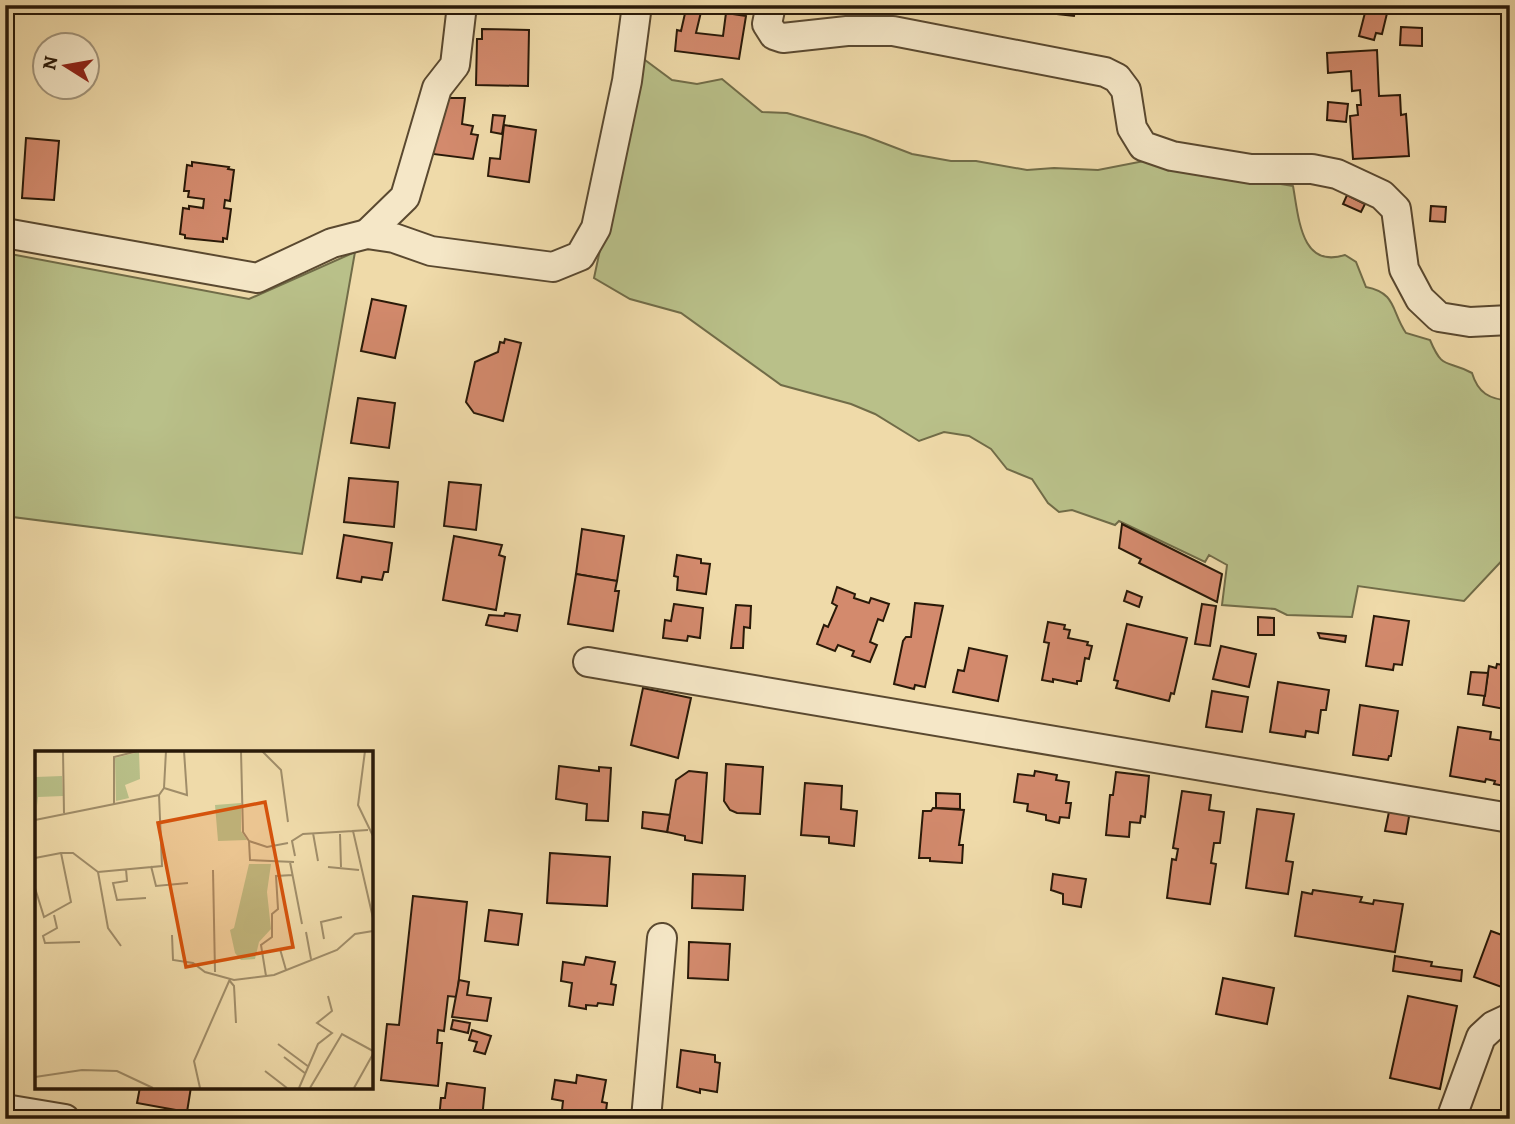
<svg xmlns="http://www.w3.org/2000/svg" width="1515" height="1124" font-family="Alegreya,serif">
  <rect width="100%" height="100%" fill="#efdaa9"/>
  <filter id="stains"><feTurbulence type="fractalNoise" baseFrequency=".00286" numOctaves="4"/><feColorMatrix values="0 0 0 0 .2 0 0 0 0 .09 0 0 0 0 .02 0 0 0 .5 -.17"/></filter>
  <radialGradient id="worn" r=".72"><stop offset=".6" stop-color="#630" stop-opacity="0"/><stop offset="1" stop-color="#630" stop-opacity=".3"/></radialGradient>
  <g fill="#b9c089" stroke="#716c48" stroke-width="2">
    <path d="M641 57 672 80 697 84 722 79 762 112 787 113 865 136 912 154 951 161H976L1027 170 1054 168 1098 170 1144 161 1293 186C1299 219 1301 269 1345 255L1356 262 1366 287C1397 293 1391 311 1406 333L1430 340C1443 371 1446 359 1472 373 1478 393 1489 399 1510 401V552L1464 601 1358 586 1352 617 1287 615 1275 609 1222 605 1227 565 1209 555 1205 562 1119 521 1115 525 1072 510 1059 512 1048 503 1032 479 1007 469 991 449 969 436 944 432 919 441 875 414 851 404 781 385 681 313 630 299 594 278Z"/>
    <path d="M355 252 302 554 5 516V253L249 299Z"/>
  </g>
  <g fill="#d38a6d" stroke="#291908" stroke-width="2">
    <path d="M422 5H453V8L422 12Z"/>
    <path d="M1039 5H1076L1074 16 1039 12Z"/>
    <path d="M1367 5H1389L1382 34 1376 33 1374 40 1359 36Z"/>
    <path d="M686 9 701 12 696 33 723 36 726 13 746 16 739 59 675 51 677 30 681 31Z"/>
    <path d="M1401 27 1422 28V46L1400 45Z"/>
    <path d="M482 29 529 30 528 86 476 85 477 39H482Z"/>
    <path d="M1377 50 1379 96 1400 95 1401 115 1406 114 1409 156 1353 159 1350 116 1358 115 1357 105H1361L1360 90 1352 91 1351 71 1328 73 1327 53Z"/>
    <path d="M442 98H465L462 124 473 126 471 134 478 135 473 159 433 154Z"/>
    <path d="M1328 102 1348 104 1346 122 1327 120Z"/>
    <path d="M493 115 505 116 502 134 491 132Z"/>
    <path d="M504 125 536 130 529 182 488 176 490 158 500 159Z"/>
    <path d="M26 138 59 141 54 200 22 198Z"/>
    <path d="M192 162 229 167 228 169 234 170 230 201 225 200 224 208 231 209 227 239 223 238V242L185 238V235L180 234 183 208 189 209V206L203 208 204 199 188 197 189 191H184L187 165 192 166Z"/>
    <path d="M1347 195 1365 204 1361 212 1343 204Z"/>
    <path d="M1431 206 1446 207 1445 222 1430 221Z"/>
    <path d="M372 299 406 306 395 358 361 351Z"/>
    <path d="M505 339 521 343 503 421 474 413 466 402 475 362 498 352 500 342 504 343Z"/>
    <path d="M358 398 395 403 389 448 351 443Z"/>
    <path d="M349 478 398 482 394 527 344 522Z"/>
    <path d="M449 482 481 485 476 530 444 526Z"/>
    <path d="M1122 524 1222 574 1217 602 1139 563 1141 559 1119 548Z"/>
    <path d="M582 529 624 536 617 581 576 574Z"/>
    <path d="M344 535 392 543 388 572H384L382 580 362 577 361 582 337 578Z"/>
    <path d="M454 536 502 545 499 555 505 557 496 610 443 600Z"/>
    <path d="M677 555 701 559V563L710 564 706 594 677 590 678 577 674 576Z"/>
    <path d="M576 574 617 581 615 591H619L613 631 568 624Z"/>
    <path d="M837 587 855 594 854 598 869 603 871 598 889 604 883 621 878 619 870 642 877 645 870 662 852 656 854 651 838 645 835 651 817 644 824 625 828 627 837 606 832 603Z"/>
    <path d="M1127 591 1142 597 1139 607 1124 601Z"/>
    <path d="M915 603 943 606 925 687 915 685 914 689 894 684 903 641 906 637H911Z"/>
    <path d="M674 604 703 608 700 638 688 636 687 641 663 638 665 620 671 621Z"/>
    <path d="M1202 604 1216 606 1210 646 1195 644Z"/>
    <path d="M736 605 751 606 750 628 744 627 743 648H731Z"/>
    <path d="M505 613 520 615 517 631 486 625 489 615 504 616Z"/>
    <path d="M1374 616 1409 621 1402 665 1394 664 1393 670 1366 666Z"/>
    <path d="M1258 617 1274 618V635H1258Z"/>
    <path d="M1048 622 1065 625 1064 629 1070 630 1068 638 1088 642 1087 645 1092 646 1089 659 1085 658 1081 681H1077V684L1053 679V682L1042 680 1049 643 1044 642Z"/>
    <path d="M1127 624 1187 638 1174 694 1171 693 1169 701 1116 688 1118 681 1114 680Z"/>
    <path d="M1318 633 1346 636 1345 642 1320 638Z"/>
    <path d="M1221 646 1256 654 1249 687 1213 679Z"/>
    <path d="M969 648 1007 656 998 701 953 692 958 670 964 671Z"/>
    <path d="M1497 664 1510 666V710L1483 705 1489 666 1496 668Z"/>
    <path d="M1471 672 1488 673 1485 696 1468 694Z"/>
    <path d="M1278 682 1329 690 1326 710H1321L1318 733 1306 731 1305 737 1270 732Z"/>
    <path d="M643 688 691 698 678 758 631 745Z"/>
    <path d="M1212 691 1248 697 1242 732 1206 727Z"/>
    <path d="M1360 705 1398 711 1391 756H1389L1388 760 1353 755Z"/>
    <path d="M1458 727 1491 732 1490 739 1504 741 1505 737H1510V787L1494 784 1495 781 1486 779 1485 782 1450 776Z"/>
    <path d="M726 764 763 767 760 814 737 813 730 810 724 801Z"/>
    <path d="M559 766 599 771V767L611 768 608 821 586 820 587 804 556 799Z"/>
    <path d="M689 771 707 773 702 843 685 840V836L667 832 676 780Z"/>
    <path d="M1035 771 1057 775 1056 780 1069 782 1066 803H1071L1069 818 1060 817 1059 823 1046 820V815L1027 811 1028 804 1014 802 1018 774 1034 776Z"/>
    <path d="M1116 772 1149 776 1145 817 1141 816 1140 823 1130 822 1129 837 1106 835 1110 795H1113Z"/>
    <path d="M805 783 842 786 841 809 857 811 854 846 829 843V837L801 835Z"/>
    <path d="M1182 791 1211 795 1209 810 1224 812 1220 843H1214L1211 863 1216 864 1210 904 1167 898 1172 859 1176 860 1178 849 1173 848Z"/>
    <path d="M936 793 960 794V809L936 808Z"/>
    <path d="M1390 807 1410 811 1406 834 1385 831Z"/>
    <path d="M933 808 964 810 959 845H963L962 863 930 861V858H919L923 811H931Z"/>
    <path d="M1257 809 1294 814 1286 861 1293 862 1288 894 1246 888Z"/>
    <path d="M643 812 670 815 667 832 642 828Z"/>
    <path d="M1510 835V872L1502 870Z"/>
    <path d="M550 853 610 857 607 906 547 903Z"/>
    <path d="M693 874 745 876 743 910 692 908Z"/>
    <path d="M1053 874 1086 879 1081 907 1063 904V894L1051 890Z"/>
    <path d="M1313 890 1362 897 1360 902 1373 904 1374 900 1403 904 1395 952 1295 936 1302 892 1312 894Z"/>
    <path d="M413 896 467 902 457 997 448 996 444 1031 438 1030 437 1043H442L438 1086 381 1080 387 1024 399 1025Z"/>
    <path d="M489 910 522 914 518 945 485 941Z"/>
    <path d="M1491 931 1510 938V990L1474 977Z"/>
    <path d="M689 942 730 944 728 980 688 978Z"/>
    <path d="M1395 956 1432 962 1431 966 1462 970 1461 981 1393 971Z"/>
    <path d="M586 957 615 962 611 984 616 985 613 1005 598 1003 597 1006 586 1005V1009L569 1006 572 983 561 981 563 962 584 965Z"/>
    <path d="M1223 978 1274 988 1267 1024 1216 1014Z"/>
    <path d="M459 980 469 982 467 995 491 998 487 1021 452 1017Z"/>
    <path d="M1408 996 1457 1006 1440 1089 1390 1078Z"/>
    <path d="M453 1020 470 1023 468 1033 451 1029Z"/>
    <path d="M472 1030 491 1036 485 1054 474 1051 477 1042 469 1040Z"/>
    <path d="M681 1050 715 1055V1062L720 1063 717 1092 700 1089V1093L677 1087Z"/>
    <path d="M577 1075 606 1080 602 1102 607 1103 605 1119H561L563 1101 552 1099 555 1080 576 1083Z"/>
    <path d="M447 1083 485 1088 482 1119H439L441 1098H445Z"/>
    <path d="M140 1087H191L187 1112 137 1103Z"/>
  </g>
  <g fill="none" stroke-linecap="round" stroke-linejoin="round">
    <g stroke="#5a4930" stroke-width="32">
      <g id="street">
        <path d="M771 5 767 24 774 35 783 38 847 31H893L1105 72 1117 78 1126 90 1132 128 1143 146 1172 156 1251 169H1312L1337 174 1382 195 1396 209 1404 269 1420 299 1439 317 1470 322 1510 320"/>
        <path d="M5 233 257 278 332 243 367 234 394 238 431 251 553 267 580 256 596 228 627 81 637 5"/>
        <path d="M367 234 405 197 437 88 455 65 462 5"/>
        <path d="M588 662 1510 818"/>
        <path d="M5 1109 65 1119"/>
        <path d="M646 1119 662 938"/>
        <path d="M1451 1119 1481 1037 1493 1026 1510 1018"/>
      </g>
    </g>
    <use href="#street" stroke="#f5e7c7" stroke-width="28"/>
  </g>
  <g transform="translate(35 751)">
    <rect width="338" height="338" fill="#efdaa9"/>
    <path d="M104 1 105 28 90 34 94 47 81 50 80 7ZM27 25 28 45 3 46 2 55 1 26ZM206 52V80L212 89 183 90 180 54ZM214 113H236L232 141 236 178 224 191 220 208 206 209 200 202 195 179 199 177Z" fill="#b9c089"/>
    <path fill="none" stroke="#a08d69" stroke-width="2" d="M28 0 29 62M206 0 208 81 214 90 215 109 259 111M227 0 246 19 253 71M330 0 323 54 338 85M129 37 152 44 149 0M79 53V6L103 0M0 69 124 44 129 37 131 0M333 79 318 80 338 167M278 82 283 110M305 83 306 116M214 90 232 96 253 92M260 105 257 90 268 83 318 80M0 107 26 102M255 111 267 173M116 115 121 135 153 132M293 116 324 119M91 118 92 130 78 132 82 149 111 147M178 119 180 221M63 121 127 115 124 44M0 137 9 166 36 151 26 102H38L63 121 73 177 86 195M19 164 22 177 8 185 10 192 45 191M271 181 276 208M137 184 138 209 158 212 170 221 199 229 239 224 302 199 320 183 338 180M289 188 286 171 307 166M245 198 251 219M231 225 226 194 237 186V163L243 158 241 125 258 124M194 229 199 235 201 272M243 293 274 316M249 306 271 323M230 320 252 337M0 326 47 319 82 320 118 337M165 337 159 310 195 228M264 337 283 293 297 282 282 272 297 260 293 245M275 337 307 283 338 300M319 337 338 303"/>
    <path fill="#d5530c" fill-opacity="0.15" stroke="#d5530c" stroke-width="3.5" d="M230 51 258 196 151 216 123 72Z"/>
    <rect width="338" height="338" fill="none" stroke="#291908" stroke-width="3.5"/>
  </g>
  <rect width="1515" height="1124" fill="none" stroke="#efdaa9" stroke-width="28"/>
  <rect x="7" y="7" width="1501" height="1110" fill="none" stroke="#291908" stroke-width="3.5"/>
  <rect x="14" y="14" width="1487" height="1096" fill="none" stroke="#291908" stroke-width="2"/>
  <g transform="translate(66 66) rotate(281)"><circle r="33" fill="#f5e7c7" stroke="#a3957b" stroke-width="2"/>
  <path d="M0-5L12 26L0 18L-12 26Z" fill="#8f2418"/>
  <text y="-10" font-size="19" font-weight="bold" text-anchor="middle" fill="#291908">N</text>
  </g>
  <rect width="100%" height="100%" filter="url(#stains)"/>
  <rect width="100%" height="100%" fill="url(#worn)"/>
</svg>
